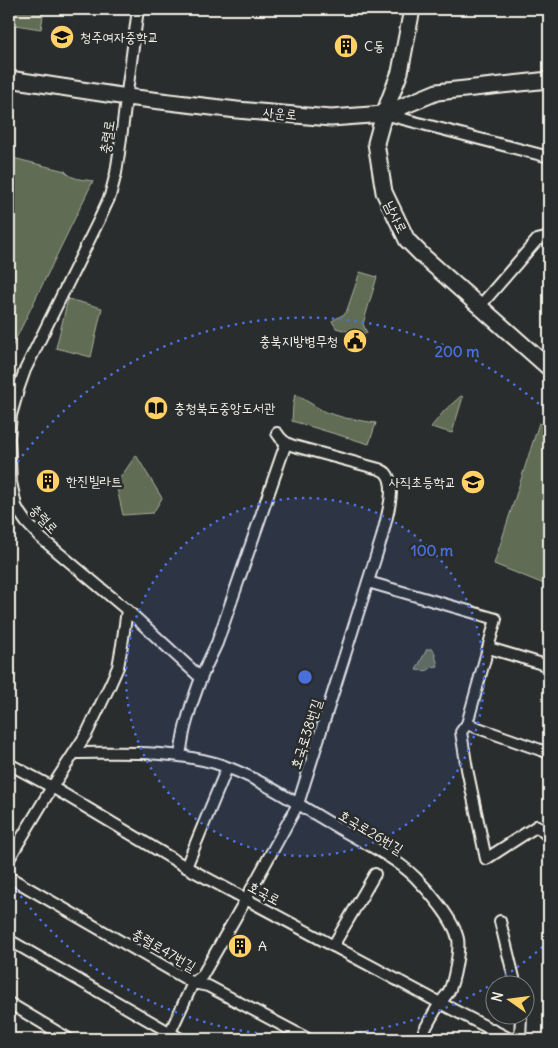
<svg xmlns="http://www.w3.org/2000/svg" width="558" height="1048" font-family="Delius,'Poor Story',sans-serif">
  <rect width="100%" height="100%" fill="#2a2d2e"/>
  <filter id="ink" filterUnits="userSpaceOnUse"><feTurbulence type="fractalNoise" baseFrequency=".02" numOctaves="2"/><feDisplacementMap in="SourceGraphic" scale="10" xChannelSelector="R" yChannelSelector="G"/><feConvolveMatrix kernelMatrix="1 2 1 2 8 2 1 2 1" color-interpolation-filters="sRGB"/></filter>
  <g filter="url(#ink)">
    <g fill="#606c53" stroke="#aaae9e">
      <path d="M9 9H44L41 29 9 24Z"/>
      <path d="M9 157 65 171C72 180 82 179 93 181L9 353V290L12 274 9 266Z"/>
      <path d="M360 272 377 277 363 324 367 333 358 334 336 328 332 321 346 313Z"/>
      <path d="M68 299 102 308 91 357 56 348Z"/>
      <path d="M295 394 325 412 345 418 376 423 369 444 292 421 293 405Z"/>
      <path d="M461 396 463 397 452 433 431 427 445 410Z"/>
      <path d="M539 423 549 426 548 431 549 434V586L494 564Z"/>
      <path d="M136 455 162 498 153 513 123 515 116 484Z"/>
      <path d="M427 649H432L434 651 438 666 432 667C428 672 422 671 416 670Z"/>
    </g>
    <g fill="none" stroke-linecap="round" stroke-linejoin="round">
      <g stroke="#f4f1e8" stroke-width="14">
        <g id="street">
          <path d="M384 114 549 157"/>
          <path d="M480 306 537 240 549 237"/>
          <path d="M368 582 496 619 467 724 461 732 467 769 486 859 537 826 549 837"/>
          <path d="M127 610 201 678"/>
          <path d="M489 648 549 666"/>
          <path d="M467 724 549 753"/>
          <path d="M75 753C123 753 168 750 215 763 257 776 297 804 335 826 362 842 392 855 415 877 429 891 454 920 458 939 460 949 454 981 449 991 447 995 443 999 440 1003 433 1014 426 1027 420 1039"/>
          <path d="M180 755C182 745 183 734 186 724 193 696 204 669 217 643L286 443"/>
          <path d="M9 764 52 787 186 867 440 1003 510 1039"/>
          <path d="M9 859 52 787 87 733 110 685 118 667 122 645 127 610 41 538 26 522 19 512 16 506 11 482 9 438 11 415 19 387 25 370 100 218 110 196 116 173 119 153 138 9"/>
          <path d="M186 867 227 768"/>
          <path d="M9 877 193 983 208 986 308 1039"/>
          <path d="M500 921 516 986"/>
          <path d="M9 940 181 1039"/>
          <path d="M333 946 375 874"/>
          <path d="M9 1003 69 1039"/>
          <path d="M167 1039 193 983 202 976 246 899 298 804 382 537C385 522 398 486 386 473 384 471 381 470 379 469L294 446C286 444 281 440 277 433"/>
          <path d="M520 1039 521 1016"/>
        </g>
      </g>
      <g stroke="#f4f1e8" stroke-width="19">
        <g id="secondary">
          <path d="M412 9 400 72 384 114 376 143 384 192 407 240 424 257 549 368"/>
          <path d="M9 79 127 97 237 110 331 118 384 114 437 92 549 80"/>
        </g>
      </g>
      <use href="#street" stroke="#2a2d2e" stroke-width="10"/>
      <use href="#secondary" stroke="#2a2d2e" stroke-width="15"/>
    </g>
  </g>
  <circle cx="305" cy="677" r="179" fill="#486fdb" fill-opacity=".12"/>
  <g fill="none" stroke="#486fdb" stroke-width="2.5" stroke-dasharray="2.5 5">
    <circle cx="305" cy="677" r="179"/>
    <path d="M548 942A359 359 0 0 1 9 880M9 474A359 359 0 0 1 548 412"/>
  </g>
  <defs>
    <g id="school-disc" transform="scale(1.25)"><circle r="9.5" fill="#ffd166" stroke="#2a2d2e"/><path d="M0-5L7-2L0 1L-7-2ZM-4 1L0 2.5L4 1V4Q0 6-4 4Z" fill="#111"/></g>
    <g id="building-disc" transform="scale(1.25)"><circle r="9.5" fill="#ffd166" stroke="#2a2d2e"/><path d="M-4-6H4V6H1V3H-1V6H-4ZM-2.5-4.3h1.7v1.8h-1.7ZM.8-4.3h1.7v1.8H.8ZM-2.5-1h1.7V.8h-1.7ZM.8-1h1.7V.8H.8Z" fill="#111"/></g>
    <g id="civic-disc" transform="scale(1.25)"><circle r="9.5" fill="#ffd166" stroke="#2a2d2e"/><path d="M-.6-6.5H3V-4.5H.6V-3L4-1V1h2V6H-6V1h2V-1L-.6-3ZM-1.2 2.5V6h2.4V2.5Z" fill="#111"/></g>
    <g id="library-disc" transform="scale(1.25)"><circle r="9.5" fill="#ffd166" stroke="#2a2d2e"/><path d="M-6-4Q-3-5.5-.7-3.5V5Q-3 3-6 4ZM6-4Q3-5.5 .7-3.5V5Q3 3 6 4Z" fill="#111"/></g>
  </defs>
  <g fill-rule="evenodd">
    <use href="#school-disc" x="62" y="37"/>
    <use href="#building-disc" x="346" y="46"/>
    <use href="#civic-disc" x="355" y="341"/>
    <use href="#library-disc" x="156" y="408"/>
    <use href="#building-disc" x="48" y="481"/>
    <use href="#school-disc" x="473" y="482"/>
    <use href="#building-disc" x="240" y="946"/>
  </g>
  <g text-anchor="middle" dominant-baseline="central" stroke-width="5" stroke-linejoin="round" paint-order="stroke">
    <g font-size="14" fill="#f4f1e8" stroke="#2a2d2e" text-anchor="start">
      <text x="80" y="37">청주여자중학교</text>
      <text x="364" y="46">C동</text>
      <text x="338" y="341" text-anchor="end">충북지방병무청</text>
      <text x="174" y="408">충청북도중앙도서관</text>
      <text x="66" y="481">한진빌라트</text>
      <text x="456" y="482" text-anchor="end">사직초등학교</text>
      <text x="258" y="946">A</text>
    </g>
    <g font-size="14" fill="#f4f1e8" stroke="#2a2d2e">
      <text transform="translate(280 113) rotate(5)">사운로</text>
      <text transform="translate(107 137) rotate(-82)">충렬로</text>
      <text transform="translate(396 217) rotate(64)">남사로</text>
      <text transform="translate(44 519) rotate(47)">충렬로</text>
      <text transform="translate(306 734) rotate(-72)">호국로38번길</text>
      <text transform="translate(371 832) rotate(31)">호국로26번길</text>
      <text transform="translate(264 893) rotate(28)">호국로</text>
      <text transform="translate(164 950) rotate(30)">충렬로47번길</text>
    </g>
  </g>
  <circle cx="305" cy="677" r="8" fill="#486fdb" stroke="#2a2d2e" stroke-width="2.5"/>
  <g font-size="15" text-anchor="middle" font-weight="bold" fill="#486fdb" stroke="#2a2d2e" stroke-width="5" stroke-linejoin="round" paint-order="stroke">
    <text x="457" y="357">200 m</text>
    <text x="432" y="556">100 m</text>
  </g>
  <rect width="558" height="1048" fill="none" stroke="#2a2d2e" stroke-width="30"/>
  <rect x="15" y="15" width="528" height="1018" fill="none" stroke="#f4f1e8" stroke-width="2" filter="url(#ink)"/>
  <g transform="translate(510 1000) rotate(284)"><circle r="24" fill="#2a2d2e" stroke="#7b7b78"/>
  <path d="M0-4L9 19L0 12L-9 19Z" fill="#ffd166"/>
  <text y="-8" font-size="14" font-weight="bold" text-anchor="middle" fill="#f4f1e8">N</text>
  </g>
</svg>
